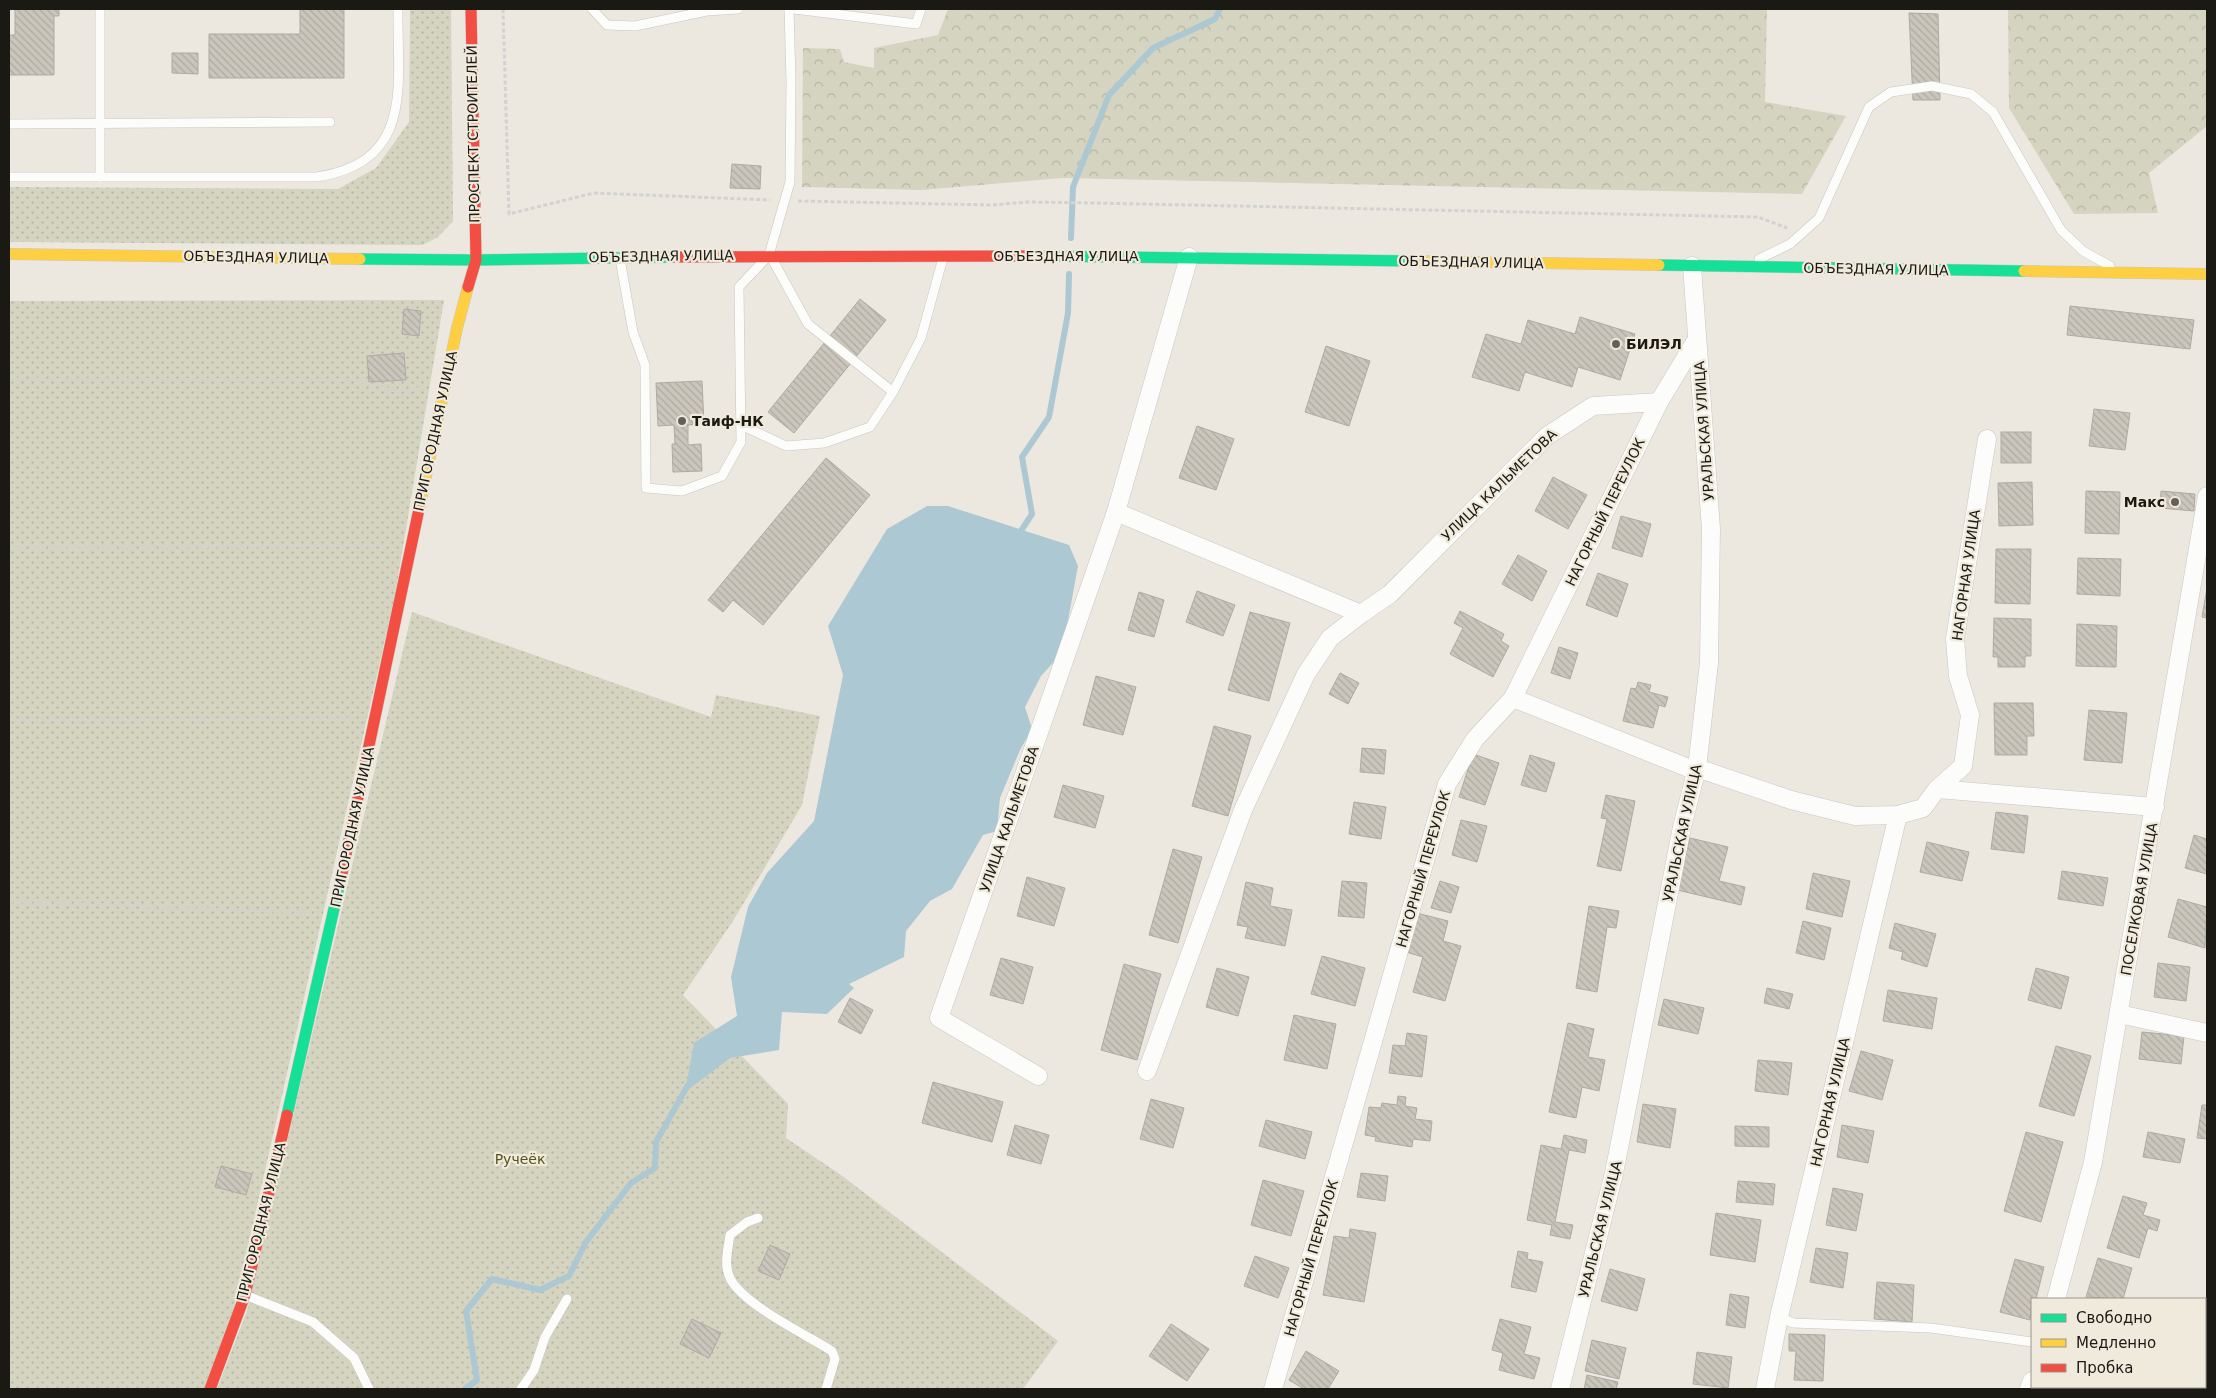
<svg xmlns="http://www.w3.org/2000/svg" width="2216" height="1398" font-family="'DejaVu Sans',sans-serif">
  <defs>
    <pattern id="grass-dots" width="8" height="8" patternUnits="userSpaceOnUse" patternTransform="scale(1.25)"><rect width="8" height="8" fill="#d4d4c0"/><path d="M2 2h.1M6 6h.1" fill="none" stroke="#b5b5a4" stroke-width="1.8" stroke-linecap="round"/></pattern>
    <pattern id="forest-crowns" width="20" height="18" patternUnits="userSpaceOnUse" patternTransform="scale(1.25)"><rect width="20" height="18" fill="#d4d4c0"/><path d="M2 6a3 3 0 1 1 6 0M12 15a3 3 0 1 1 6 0" fill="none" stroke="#b5b5a4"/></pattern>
    <pattern id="building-back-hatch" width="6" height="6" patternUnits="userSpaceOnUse" patternTransform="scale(1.25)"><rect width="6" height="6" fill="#cbc6bc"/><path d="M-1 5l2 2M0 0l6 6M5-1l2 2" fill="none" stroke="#aeaaa1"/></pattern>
  </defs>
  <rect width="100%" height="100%" fill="#ece8e0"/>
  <g fill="url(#grass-dots)">
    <path d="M410 9H451L453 221 438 237 423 245 9 242V187L338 189 376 168 409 122Z"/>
    <path d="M444 300 395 595 232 1317 208 1389H9V301Z"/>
    <path d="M412 612 711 717 716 695 820 716 802 805 733 921 683 995 788 1104 786 1138 841 1175 1058 1341 1023 1389H217L247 1311Z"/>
  </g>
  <g fill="url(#forest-crowns)">
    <path d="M948 9H1767L1765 102 1846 116 1802 194 1062 178 922 190 802 187 803 48 840 49 844 62 874 68V48L938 35Z"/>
    <path d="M2008 9H2207V126L2149 173 2158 213 2074 214 2009 108Z"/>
  </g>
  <path fill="#acc8d3" d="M927 506H948L1069 545 1078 566 1062 653 1041 676 1025 707 1032 729 1020 750 1000 798 997 831 983 835 952 889 930 901 906 931 904 957 849 984 854 988 827 1014 782 1012 779 1050 730 1058 685 1092 694 1043 737 1016 731 977 748 907 767 873 814 821 843 675 828 626 887 529Z"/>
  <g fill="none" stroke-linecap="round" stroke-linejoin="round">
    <g stroke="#acc8d3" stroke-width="6">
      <path d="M1071 238 1073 187 1109 95 1153 48 1215 19 1220 9"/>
      <path d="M1017 537 1032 514 1022 457 1049 417 1068 313 1069 274"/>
      <path d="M465 1389 477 1380 466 1311 492 1279 540 1290 569 1276 586 1242 631 1183 655 1168 656 1142 688 1085"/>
    </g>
  </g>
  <g fill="url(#building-back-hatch)" stroke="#adaaa5">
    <path d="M15 9H59V16H54V75H9V35H15Z"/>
    <path d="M300 9H344V78H209V34H300Z"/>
    <path d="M1909 13 1938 14 1940 100H1913Z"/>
    <path d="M172 53H198V74L172 73Z"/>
    <path d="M732 164 761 166 760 189 730 188Z"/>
    <path d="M860 299 886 320 794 433 768 412Z"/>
    <path d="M2070 306 2194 320 2190 349 2067 335Z"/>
    <path d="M404 309 421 311 419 336 402 334Z"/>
    <path d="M1580 317 1635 334 1620 380 1578 367 1572 387 1525 372 1519 391 1472 377 1486 334 1521 344 1528 320 1575 334Z"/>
    <path d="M1326 346 1370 361 1349 426 1305 412Z"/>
    <path d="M404 353 406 380 369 382 367 356Z"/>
    <path d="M702 381 704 424 688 425V445L701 444 702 471 673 472 672 444H675L674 425 658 426 656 383Z"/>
    <path d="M2094 409 2130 413 2125 450 2089 446Z"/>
    <path d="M1197 426 1234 439 1216 490 1179 478Z"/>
    <rect x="2001" y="432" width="30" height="31"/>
    <path d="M826 458 870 495 763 625 733 600 723 612 708 600Z"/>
    <path d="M1553 477 1587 495 1568 529 1535 511Z"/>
    <path d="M2032 482 2033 525 1999 526 1998 483Z"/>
    <path d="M2086 491 2120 492 2119 534 2085 533Z"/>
    <path d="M2161 491 2195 494 2194 511 2160 508Z"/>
    <path d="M1621 516 1651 524 1642 557 1612 548Z"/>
    <path d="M1996 549H2031L2030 604 1995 603Z"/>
    <path d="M1518 555 1547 571 1532 601 1502 584Z"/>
    <path d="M2078 558 2121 559 2120 596 2077 594Z"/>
    <path d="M1598 573 1628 584 1617 617 1586 605Z"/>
    <path d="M2207 588V618L2202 617Z"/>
    <path d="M1197 591 1235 605 1223 636 1186 622Z"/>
    <path d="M1139 592 1164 600 1154 637 1128 630Z"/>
    <path d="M1460 611 1504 634 1501 641 1509 646 1493 677 1450 654 1463 628 1454 623Z"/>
    <path d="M1250 612 1290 623 1269 701 1228 690Z"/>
    <path d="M1994 618 2031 619V656H2025V667H1998V657H1993Z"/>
    <path d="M2077 624 2117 626 2116 667 2076 666Z"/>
    <path d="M1559 647 1578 653 1570 679 1551 673Z"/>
    <path d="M1340 673 1359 683 1348 704 1329 694Z"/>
    <path d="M1096 676 1136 687 1123 735 1083 725Z"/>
    <path d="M1638 682 1651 685 1649 692 1668 697 1665 707 1659 705 1653 728 1623 721 1631 688 1636 689Z"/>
    <path d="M1994 703H2033L2034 736H2027V755H1995Z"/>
    <path d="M2089 710 2127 713 2122 763 2084 760Z"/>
    <path d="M1214 726 1251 736 1228 816 1192 806Z"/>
    <path d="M1362 748 1386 750 1384 774 1360 772Z"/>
    <path d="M1473 754 1499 763 1485 805 1459 797Z"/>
    <path d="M1530 755 1555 763 1546 792 1521 785Z"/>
    <path d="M1063 785 1104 796 1095 828 1054 817Z"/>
    <path d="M1606 795 1635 801 1621 871 1597 866 1607 819 1601 818Z"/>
    <path d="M1354 802 1386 807 1381 839 1349 834Z"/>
    <path d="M1996 812 2028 816 2024 853 1991 849Z"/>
    <path d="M1461 820 1487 826 1477 862 1452 855Z"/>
    <path d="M2194 835 2207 839V874L2185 868Z"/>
    <path d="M1690 838 1728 847 1719 881 1745 887 1741 905 1677 890Z"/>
    <path d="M1927 842 1969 852 1962 881 1920 872Z"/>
    <path d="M1173 849 1202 857 1178 943 1149 935Z"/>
    <path d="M2062 871 2108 878 2103 906 2058 899Z"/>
    <path d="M1813 873 1850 881 1842 917 1806 909Z"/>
    <path d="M1027 877 1065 888 1054 926 1017 916Z"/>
    <path d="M1342 881 1367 883 1364 918 1338 916Z"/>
    <path d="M1440 881 1459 887 1451 913 1431 908Z"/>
    <path d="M1246 882 1273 888 1270 906 1292 910 1285 946 1245 938 1248 927 1237 925Z"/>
    <path d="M2178 899 2207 907 2205 948 2168 937Z"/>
    <path d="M1589 906 1619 911 1616 928 1607 927 1597 992 1576 988Z"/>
    <path d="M1417 913 1448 921 1443 941 1461 946 1445 1001 1413 992 1423 957 1406 952Z"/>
    <path d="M1803 921 1831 928 1824 960 1796 953Z"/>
    <path d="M1895 923 1936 934 1927 967 1901 959 1903 952 1889 948Z"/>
    <path d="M1322 956 1365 968 1355 1006 1311 994Z"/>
    <path d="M1001 958 1033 967 1023 1004 990 995Z"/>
    <path d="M2158 963 2190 967 2186 1001 2154 997Z"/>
    <path d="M1124 964 1161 974 1137 1060 1101 1050Z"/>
    <path d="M1217 968 1249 977 1238 1016 1206 1007Z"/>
    <path d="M2036 968 2069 977 2061 1009 2028 1000Z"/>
    <path d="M1767 988 1793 994 1789 1009 1764 1003Z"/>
    <path d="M1888 990 1937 998 1932 1029 1883 1021Z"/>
    <path d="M850 998 873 1010 861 1034 838 1022Z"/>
    <path d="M1664 999 1704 1008 1698 1034 1658 1025Z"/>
    <path d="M1294 1015 1336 1024 1327 1069 1284 1060Z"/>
    <path d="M1568 1023 1594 1029 1588 1057 1605 1060 1599 1091 1582 1087 1576 1118 1549 1112Z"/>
    <path d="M2142 1032 2184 1036 2181 1064 2139 1059Z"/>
    <path d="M1407 1033 1427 1036 1422 1077 1389 1073 1393 1045 1405 1046Z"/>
    <path d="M2056 1046 2091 1056 2074 1116 2039 1106Z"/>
    <path d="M1861 1051 1893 1060 1882 1100 1849 1091Z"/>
    <path d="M1758 1060 1792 1063 1788 1095 1755 1091Z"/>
    <path d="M933 1082 1003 1102 992 1142 922 1123Z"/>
    <path d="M1398 1096 1406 1097 1405 1106 1417 1108 1415 1119 1432 1121 1430 1141 1413 1139 1412 1147 1375 1141 1376 1137 1365 1135 1369 1107 1381 1108 1382 1103 1397 1105Z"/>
    <path d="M1151 1099 1184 1108 1173 1148 1140 1139Z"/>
    <path d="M1643 1104 1676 1109 1670 1148 1637 1142Z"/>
    <path d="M2202 1105H2207V1139L2197 1138Z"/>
    <path d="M1266 1120 1312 1132 1305 1159 1259 1146Z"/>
    <path d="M1015 1125 1049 1135 1041 1164 1007 1155Z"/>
    <path d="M1842 1125 1874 1131 1868 1163 1837 1157Z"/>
    <path d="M1735 1126 1769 1127V1147L1735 1146Z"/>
    <path d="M2026 1132 2063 1142 2041 1222 2004 1211Z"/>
    <path d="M2148 1132 2185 1139 2180 1163 2143 1157Z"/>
    <path d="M1564 1135 1587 1140 1585 1153 1569 1150 1555 1222 1573 1225 1570 1239 1550 1235 1552 1225 1527 1220 1541 1145 1561 1149Z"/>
    <path d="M221 1166 252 1174 246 1195 215 1187Z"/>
    <path d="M1361 1173 1388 1176 1385 1201 1357 1197Z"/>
    <path d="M1263 1180 1304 1191 1291 1236 1251 1225Z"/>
    <path d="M1738 1181 1775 1184 1773 1205 1736 1202Z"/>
    <path d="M1833 1188 1863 1194 1856 1231 1826 1225Z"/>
    <path d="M2123 1196 2147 1203 2143 1215 2160 1220 2157 1231 2148 1228 2139 1258 2107 1248Z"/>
    <path d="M1716 1213 1761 1220 1755 1262 1710 1255Z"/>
    <path d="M1350 1229 1376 1233 1364 1302 1323 1295 1334 1236 1349 1238Z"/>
    <path d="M770 1245 790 1254 779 1280 758 1271Z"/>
    <path d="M1816 1248 1848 1253 1843 1288 1810 1282Z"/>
    <path d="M1518 1251 1528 1253 1527 1259 1543 1262 1536 1292 1511 1287Z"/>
    <path d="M1255 1256 1289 1268 1278 1298 1244 1286Z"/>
    <path d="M2098 1258 2132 1268 2123 1299 2086 1297Z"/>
    <path d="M2015 1259 2044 1267 2036 1299H2032L2030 1320 2000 1312Z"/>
    <path d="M1610 1269 1645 1279 1637 1311 1601 1301Z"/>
    <path d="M1877 1282 1914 1285 1912 1322 1874 1319Z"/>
    <path d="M1730 1294 1749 1297 1745 1328 1726 1325Z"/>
    <path d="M692 1319 721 1333 709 1358 680 1344Z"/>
    <path d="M1500 1319 1531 1327 1524 1354 1540 1358 1534 1379 1499 1370 1503 1353 1492 1350Z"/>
    <path d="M1171 1324 1209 1349 1187 1381 1149 1356Z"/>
    <path d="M1789 1334 1825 1335 1823 1381 1794 1380 1796 1351H1789Z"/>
    <path d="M1592 1340 1626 1348 1619 1379 1585 1371Z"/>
    <path d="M1306 1351 1339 1371 1328 1389H1304L1289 1380Z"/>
    <path d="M1697 1352 1732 1357 1728 1388 1693 1384Z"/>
    <path d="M2205 1366 2207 1367V1389H2163V1387H2205Z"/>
    <path d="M1587 1375 1618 1382 1616 1389H1584Z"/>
  </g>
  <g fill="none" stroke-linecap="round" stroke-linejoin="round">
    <g stroke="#c9c6c0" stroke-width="10">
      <g id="lane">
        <path d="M592 9 607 25 635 26 707 11 738 9"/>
        <path d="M794 9 916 24 921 9"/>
        <path d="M9 124 330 122"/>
        <path d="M9 177H317C415 162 397 85 398 9"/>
        <path d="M100 177V9"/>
        <path d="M771 257 808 324 893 392"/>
        <path d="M620 259 633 332 645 365 646 488 682 491 722 476 741 442 739 287 769 255 790 182 791 81 789 9"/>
        <path d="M1759 259 1790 244 1819 218 1869 107 1891 92 1932 86 1971 94 1993 112 2061 230 2083 251 2110 266"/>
        <path d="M741 425 786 446 824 443 870 427 893 392 921 338 943 258"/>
        <path d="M758 1218 747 1222 730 1235C728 1249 723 1266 731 1280 746 1306 805 1334 832 1351L835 1359 826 1389"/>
        <path d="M245 1295 313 1322 354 1358 369 1389"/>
        <path d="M1779 1317 1793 1323 1931 1328 2032 1342"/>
        <path d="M521 1389 534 1370 545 1337 567 1299"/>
      </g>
    </g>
    <g stroke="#c9c6c0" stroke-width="19">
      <g id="street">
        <path d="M1116 512 1361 614"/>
        <path d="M1513 698 1696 771"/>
        <path d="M1697 768 1791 800 1855 816 1898 815 1923 808 1937 789 2155 807"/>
        <path d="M1937 789 1963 766 1970 715 1958 676 1955 639 1987 439"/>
        <path d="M2119 1014 2207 1033"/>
        <path d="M1147 1071 1243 810 1306 674 1330 638 1361 614 1390 594 1547 436 1593 406 1659 402"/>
        <path d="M1038 1076 939 1018 1116 512 1189 257"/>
        <path d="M2056 1299 2093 1162 2207 496"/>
        <path d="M1273 1389 1447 784 1475 739 1513 698 1659 402 1697 339"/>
        <path d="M1560 1389 1614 1173 1682 827 1697 768 1709 663 1711 529 1692 266"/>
        <path d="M1765 1389 1779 1317 1898 815"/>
        <path d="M2029 1389 2032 1381"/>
      </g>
    </g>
    <g stroke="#c9c6c0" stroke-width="12">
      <g id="fast">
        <path d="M1039 256 1412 261"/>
        <path d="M360 259 476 260 674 257"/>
        <path d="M1659 265 2024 271"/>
        <path d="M287 1115 341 878"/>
      </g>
    </g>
    <g stroke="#c9c6c0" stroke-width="12">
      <g id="slow">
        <path d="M9 254 360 259"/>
        <path d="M1412 261 1659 265"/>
        <path d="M2024 271 2207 274"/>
        <path d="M419 509 457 328 468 287"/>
      </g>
    </g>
    <g stroke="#c9c6c0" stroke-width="12">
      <g id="jam">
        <path d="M674 257 1039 256"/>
        <path d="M468 287 476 260 471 9"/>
        <path d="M341 878 419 509"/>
        <path d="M210 1389 245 1295 287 1115"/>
      </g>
    </g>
    <g stroke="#d2d2d0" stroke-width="3" stroke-dasharray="4 2.5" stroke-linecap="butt">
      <path d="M503 9 509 214 594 193 770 200"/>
      <path d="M798 201 992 205 1028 202 1094 203 1758 217 1787 228"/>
      <path d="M9 379 355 380 398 392 423 388"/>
      <path d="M9 548 391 545"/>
      <path d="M9 720 353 719"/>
      <path d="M9 901 313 913"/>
    </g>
    <use href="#lane" stroke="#fcfcfa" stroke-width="9"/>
    <use href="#street" stroke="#fcfcfa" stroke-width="18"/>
    <use href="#fast" stroke="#16e098" stroke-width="11"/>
    <use href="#slow" stroke="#ffcf43" stroke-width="11"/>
    <use href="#jam" stroke="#f24e42" stroke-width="11"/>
  </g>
  <g fill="#64615b" stroke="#f0eadc" stroke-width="2">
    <circle cx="1616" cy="344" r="5"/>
    <circle cx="682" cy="421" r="5"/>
    <circle cx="2175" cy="502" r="5"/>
  </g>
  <g text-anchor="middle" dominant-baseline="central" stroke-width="4.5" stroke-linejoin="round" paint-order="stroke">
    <g font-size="14" fill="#1b1914" stroke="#f0eadc">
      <text transform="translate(473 134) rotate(-91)">ПРОСПЕКТ СТРОИТЕЛЕЙ</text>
      <text transform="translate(661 256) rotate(-1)">ОБЪЕЗДНАЯ УЛИЦА</text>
      <text x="1066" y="256">ОБЪЕЗДНАЯ УЛИЦА</text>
      <text transform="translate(256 257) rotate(1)">ОБЪЕЗДНАЯ УЛИЦА</text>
      <text transform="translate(1471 262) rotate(1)">ОБЪЕЗДНАЯ УЛИЦА</text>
      <text transform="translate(1876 269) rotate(1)">ОБЪЕЗДНАЯ УЛИЦА</text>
      <text transform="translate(435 431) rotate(-78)">ПРИГОРОДНАЯ УЛИЦА</text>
      <text transform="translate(1704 431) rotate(-94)">УРАЛЬСКАЯ УЛИЦА</text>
      <text transform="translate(1499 485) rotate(-44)">УЛИЦА КАЛЬМЕТОВА</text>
      <text transform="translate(1605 512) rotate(-64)">НАГОРНЫЙ ПЕРЕУЛОК</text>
      <text transform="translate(1966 575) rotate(-82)">НАГОРНАЯ УЛИЦА</text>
      <text transform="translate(1009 819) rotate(-71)">УЛИЦА КАЛЬМЕТОВА</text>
      <text transform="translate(352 827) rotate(-78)">ПРИГОРОДНАЯ УЛИЦА</text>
      <text transform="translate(1682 833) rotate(-78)">УРАЛЬСКАЯ УЛИЦА</text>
      <text transform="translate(1423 869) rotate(-74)">НАГОРНЫЙ ПЕРЕУЛОК</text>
      <text transform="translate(2139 899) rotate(-80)">ПОСЕЛКОВАЯ УЛИЦА</text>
      <text transform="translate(1830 1102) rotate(-77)">НАГОРНАЯ УЛИЦА</text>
      <text transform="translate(261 1222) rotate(-76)">ПРИГОРОДНАЯ УЛИЦА</text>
      <text transform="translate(1600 1229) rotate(-76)">УРАЛЬСКАЯ УЛИЦА</text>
      <text transform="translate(1311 1258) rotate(-74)">НАГОРНЫЙ ПЕРЕУЛОК</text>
    </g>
    <g font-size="14" font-weight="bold" fill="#1b1914" stroke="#f0eadc" text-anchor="start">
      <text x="1626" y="344">БИЛЭЛ</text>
      <text x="692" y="421">Таиф-НК</text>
      <text x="2165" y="502" text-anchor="end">Макс</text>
    </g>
    <g font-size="14" fill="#525517" stroke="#f0eadc">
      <text x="520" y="1159">Ручеёк</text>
    </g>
  </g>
  <rect width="2216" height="1398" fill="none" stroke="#1b1914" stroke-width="20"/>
  <rect x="2031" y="1298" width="175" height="90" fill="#f0eadc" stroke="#9b968c"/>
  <rect x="2041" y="1314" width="25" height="8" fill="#16e098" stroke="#9b968c"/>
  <text x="2076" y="1323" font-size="15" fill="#1b1914">Свободно</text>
  <rect x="2041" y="1339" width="25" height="8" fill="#ffcf43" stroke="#9b968c"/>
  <text x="2076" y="1348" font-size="15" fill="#1b1914">Медленно</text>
  <rect x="2041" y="1364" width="25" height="8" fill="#f24e42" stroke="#9b968c"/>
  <text x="2076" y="1373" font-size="15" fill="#1b1914">Пробка</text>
</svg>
